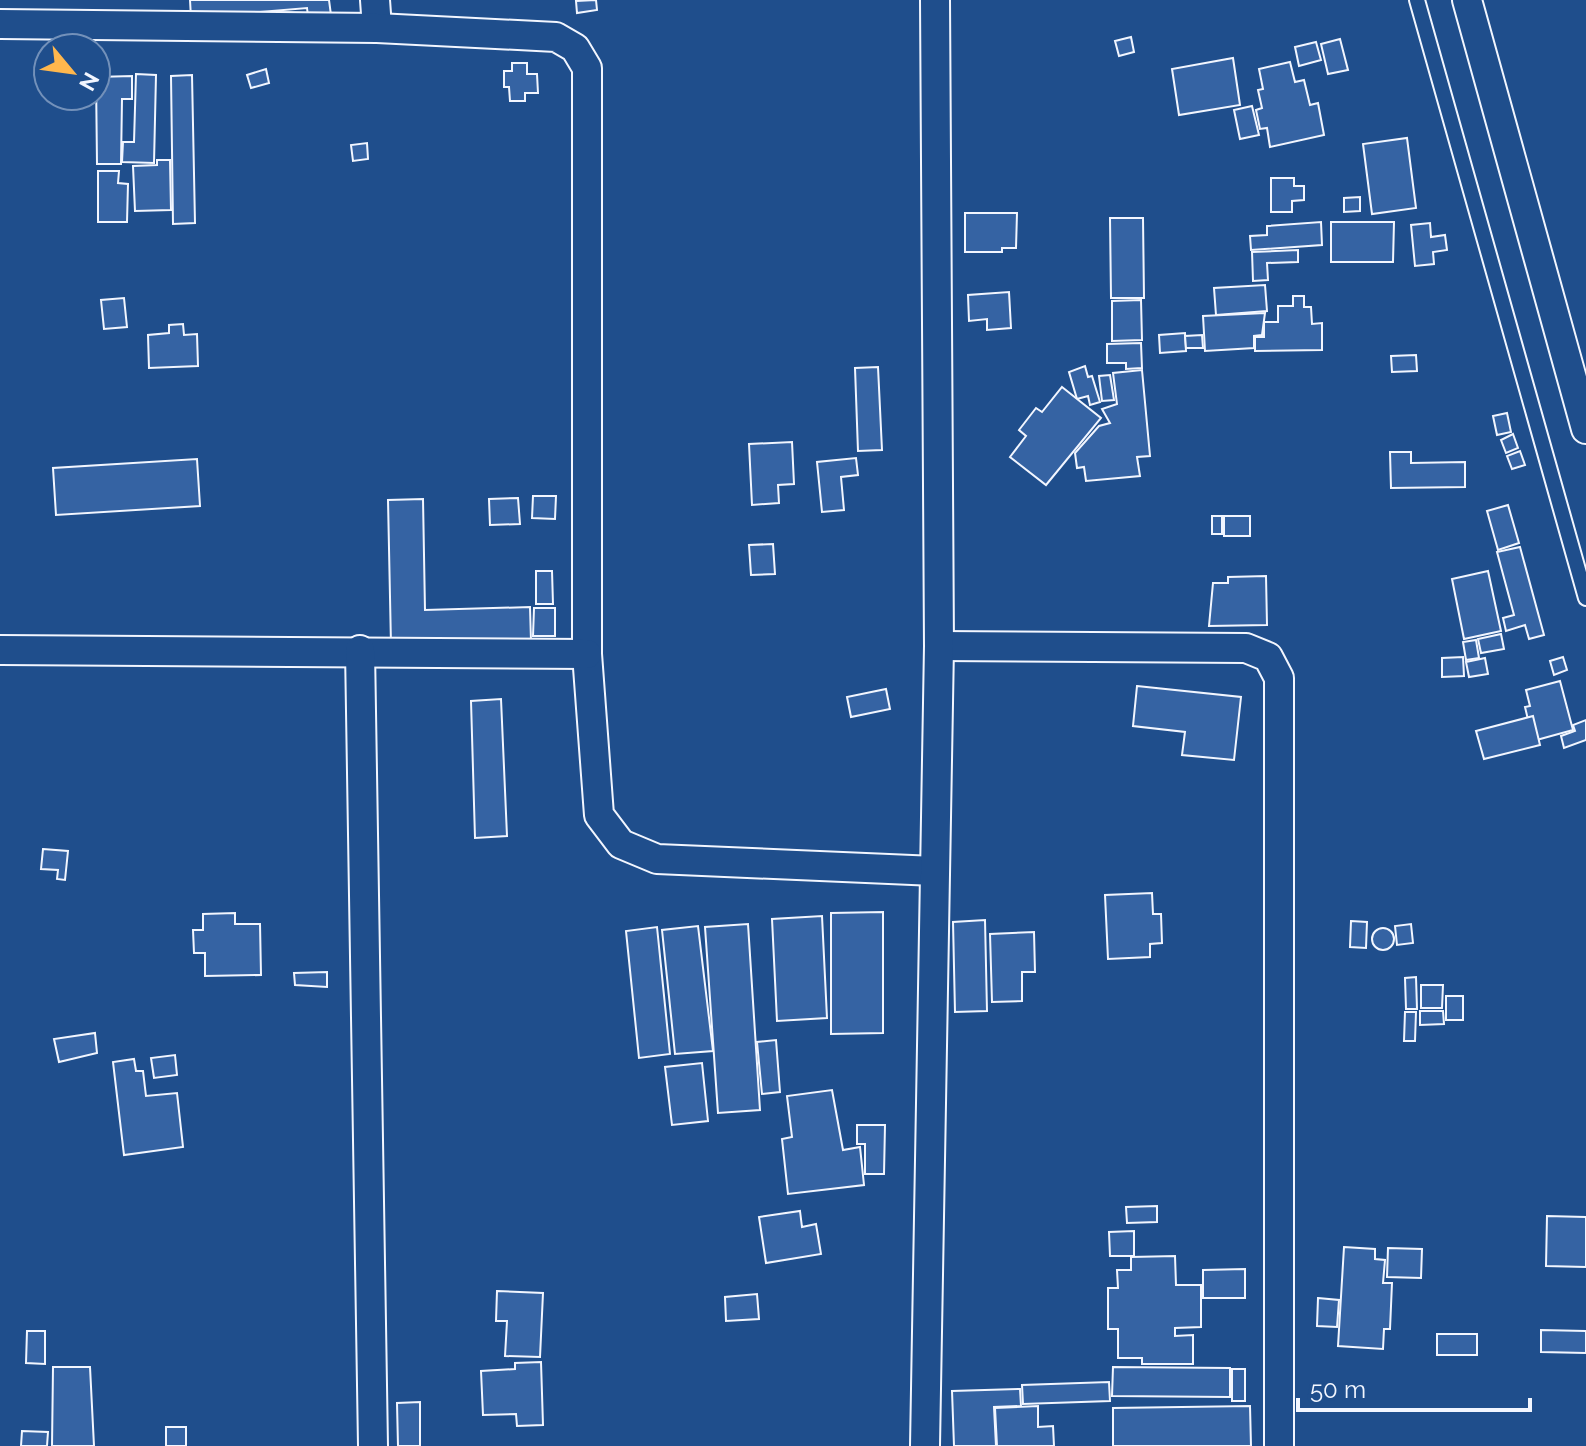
<svg xmlns="http://www.w3.org/2000/svg" width="1586" height="1446" font-family="Raleway,sans-serif">
  <rect width="100%" height="100%" fill="#1f4e8c"/>
  <g fill="#3563a3" stroke="#f2f6ff" stroke-width="2">
    <path d="M190 0H329L331 15 308 16 307 8 191 18Z"/>
    <path d="M596 0 597 10 577 13 576 1Z"/>
    <path d="M1131 37 1134 52 1119 56 1115 41Z"/>
    <path d="M1340 39 1348 70 1328 74 1321 44Z"/>
    <path d="M1316 42 1321 60 1299 66 1295 47Z"/>
    <path d="M1233 58 1240 105 1179 115 1172 69Z"/>
    <path d="M1290 62 1295 82 1304 80 1310 105 1318 103 1324 135 1270 147 1267 128 1260 129 1256 110 1262 108 1258 90 1263 89 1259 69Z"/>
    <path d="M512 63H527V74H537L538 93H525V101H510L509 87H504V71H512Z"/>
    <path d="M266 69 269 83 251 88 247 75Z"/>
    <path d="M136 74 156 75 154 163 122 162 123 142H134Z"/>
    <path d="M192 75 195 223 173 224 171 76Z"/>
    <path d="M132 76V99H122L121 164H97L96 77Z"/>
    <path d="M1252 106 1259 135 1240 139 1234 110Z"/>
    <path d="M1407 138 1416 208 1372 214 1363 144Z"/>
    <path d="M367 143 368 159 353 161 351 145Z"/>
    <path d="M157 160H170L171 210 135 211 133 166 157 165Z"/>
    <path d="M98 171H119L118 183 128 184 127 222H98Z"/>
    <path d="M1271 178H1294V186H1304V200L1292 201V212H1271Z"/>
    <path d="M1360 197V211L1344 212V198Z"/>
    <path d="M965 213H1017L1016 248H1002V252H965Z"/>
    <path d="M1110 218H1143L1144 298H1111Z"/>
    <path d="M1321 222 1322 245 1251 250 1250 236 1267 235V226Z"/>
    <path d="M1331 222H1394L1393 262H1331Z"/>
    <path d="M1430 223 1431 237 1445 235 1447 250 1433 252 1434 264 1415 266 1411 225Z"/>
    <path d="M1298 250V262L1267 263 1268 280 1253 281 1252 252Z"/>
    <path d="M1265 285 1267 311 1216 315 1214 288Z"/>
    <path d="M1009 292 1011 328 987 330V319L969 321 968 295Z"/>
    <path d="M1293 296H1304V307H1311L1312 324 1322 323V350L1255 351V337H1264V322H1278V306H1293Z"/>
    <path d="M124 298 127 327 104 329 101 300Z"/>
    <path d="M1141 300 1142 340 1112 341V301Z"/>
    <path d="M1265 313 1262 335 1254 336V348L1205 351 1203 316Z"/>
    <path d="M183 324 184 335 197 334 198 366 149 368 148 335 169 333V325Z"/>
    <path d="M1185 333 1186 351 1160 353 1159 335Z"/>
    <path d="M1202 335 1203 348H1186L1185 336Z"/>
    <path d="M1141 343 1142 368 1126 369V363H1107V344Z"/>
    <path d="M1416 355 1417 371 1392 372 1391 356Z"/>
    <path d="M1085 366 1088 377 1092 376 1100 402 1090 405 1088 396 1077 399 1069 372Z"/>
    <path d="M878 367 882 450 858 451 855 368Z"/>
    <path d="M1142 370 1150 456 1137 457 1140 476 1086 481 1084 467 1077 468 1075 453 1099 426 1110 423 1102 409 1117 404 1113 373Z"/>
    <path d="M1110 375 1114 400 1102 401 1099 376Z"/>
    <path d="M1062 387 1101 418 1046 485 1010 457 1026 436 1019 430 1036 408 1042 412Z"/>
    <path d="M1507 413 1511 432 1497 435 1493 416Z"/>
    <path d="M1513 434 1518 448 1506 453 1501 440Z"/>
    <path d="M792 442 794 484 778 485 779 503 752 505 749 444Z"/>
    <path d="M1520 451 1525 465 1512 469 1507 456Z"/>
    <path d="M1390 452H1411V463L1465 462V487L1391 488Z"/>
    <path d="M856 458 858 475 841 477 844 510 822 512 817 462Z"/>
    <path d="M197 459 200 506 56 515 53 468Z"/>
    <path d="M533 496H556L555 519 532 518Z"/>
    <path d="M518 498 520 524 490 525 489 499Z"/>
    <path d="M423 499 425 610 530 607 531 641 391 645 388 500Z"/>
    <path d="M1508 505 1519 543 1498 550 1487 511Z"/>
    <rect x="1212" y="516" width="10" height="18"/>
    <rect x="1224" y="516" width="26" height="20"/>
    <path d="M773 544 775 574 751 575 749 545Z"/>
    <path d="M1520 547 1544 635 1529 639 1525 625 1506 631 1503 618 1514 615 1497 552Z"/>
    <path d="M536 571H552L553 604H536Z"/>
    <path d="M1488 571 1501 631 1464 639 1452 579Z"/>
    <path d="M1266 576 1267 625 1209 626 1213 583H1228V577Z"/>
    <path d="M534 608H555V636H533Z"/>
    <path d="M1501 634 1504 649 1481 653 1478 639Z"/>
    <path d="M1476 640 1479 658 1466 660 1463 642Z"/>
    <path d="M1463 657 1464 676 1442 677V658Z"/>
    <path d="M1563 657 1567 670 1554 675 1550 661Z"/>
    <path d="M1485 658 1488 674 1469 677 1466 662Z"/>
    <path d="M1560 681 1573 730 1533 741 1525 707 1530 706 1526 690Z"/>
    <path d="M1137 686 1241 697 1234 760 1182 755 1185 732 1133 726Z"/>
    <path d="M886 689 890 709 851 717 847 697Z"/>
    <path d="M501 699 507 836 475 838 471 701Z"/>
    <path d="M1533 716 1540 745 1484 759 1476 731Z"/>
    <path d="M1586 720V740L1564 748 1561 736 1575 731 1573 725Z"/>
    <path d="M43 849 68 851 65 880 57 879 58 870 41 869Z"/>
    <path d="M1152 893 1153 914H1161L1162 943 1150 944V957L1108 959 1105 895Z"/>
    <path d="M883 912V1033L831 1034V913Z"/>
    <path d="M235 913V924H260L261 975 205 976V953H194L193 930H203V914Z"/>
    <path d="M822 916 827 1018 777 1021 772 919Z"/>
    <path d="M985 920 987 1011 955 1012 953 922Z"/>
    <path d="M1351 921 1367 922 1366 948 1350 947Z"/>
    <path d="M748 924 760 1110 718 1113 705 927Z"/>
    <path d="M1411 924 1413 943 1397 945 1395 926Z"/>
    <path d="M698 926 713 1051 675 1054 662 930Z"/>
    <path d="M657 927 670 1054 639 1058 626 931Z"/>
    <circle cx="1383" cy="939" r="11"/>
    <path d="M1034 932 1035 972H1022V1001L992 1002 990 934Z"/>
    <path d="M327 972V987L295 985 294 973Z"/>
    <path d="M1416 977 1417 1009H1406L1405 978Z"/>
    <path d="M1421 985H1443L1442 1008H1421Z"/>
    <rect x="1446" y="996" width="17" height="24"/>
    <path d="M1420 1011H1443L1444 1024 1420 1025Z"/>
    <path d="M1405 1012H1416L1415 1041H1404Z"/>
    <path d="M95 1033 97 1053 59 1062 54 1039Z"/>
    <path d="M776 1040 780 1092 762 1094 757 1042Z"/>
    <path d="M175 1055 177 1075 154 1078 151 1058Z"/>
    <path d="M134 1059 136 1071H143L146 1096 177 1093 183 1147 124 1155 113 1062Z"/>
    <path d="M702 1063 708 1121 672 1125 665 1067Z"/>
    <path d="M832 1090 843 1150 860 1147 864 1185 788 1194 782 1139 792 1137 787 1096Z"/>
    <path d="M857 1125H885L884 1174H865V1144H857Z"/>
    <path d="M1157 1206V1222L1127 1223 1126 1207Z"/>
    <path d="M800 1211 802 1227 816 1224 821 1254 766 1263 759 1217Z"/>
    <path d="M1547 1216 1586 1217V1267L1546 1266Z"/>
    <path d="M1134 1231V1256H1110L1109 1232Z"/>
    <path d="M1344 1247 1375 1249V1259L1385 1260 1383 1283H1392L1390 1329H1384L1383 1349 1338 1346Z"/>
    <path d="M1388 1248 1422 1249 1421 1278 1387 1277Z"/>
    <path d="M1175 1256 1176 1285H1201V1327L1175 1328V1336L1193 1335V1364H1142V1358H1118V1329H1108V1288H1118L1117 1270H1131V1257Z"/>
    <path d="M1245 1269V1298H1203V1270Z"/>
    <path d="M497 1291 543 1293 540 1357 505 1356 507 1321H496Z"/>
    <path d="M757 1294 759 1319 726 1321 725 1297Z"/>
    <path d="M1318 1298 1339 1300 1337 1327 1317 1326Z"/>
    <path d="M1541 1330 1586 1331V1353L1541 1352Z"/>
    <path d="M27 1331H45V1364L26 1363Z"/>
    <rect x="1437" y="1334" width="40" height="21"/>
    <path d="M541 1362 543 1425 517 1426 516 1414 483 1415 481 1371 515 1369V1363Z"/>
    <path d="M53 1367H90L94 1446H52Z"/>
    <path d="M1113 1367 1230 1368V1397L1112 1396Z"/>
    <rect x="1232" y="1369" width="13" height="32"/>
    <path d="M1109 1382 1110 1401 1023 1404 1022 1385Z"/>
    <path d="M1020 1389 1021 1406 994 1407 996 1446H954L952 1391Z"/>
    <path d="M420 1402V1446H398L397 1403Z"/>
    <path d="M1038 1406V1427L1053 1426 1054 1446H997L995 1408Z"/>
    <path d="M1250 1406 1251 1446H1113V1408Z"/>
    <rect x="166" y="1427" width="20" height="19"/>
    <path d="M22 1431 48 1432 47 1446H21Z"/>
  </g>
  <g fill="none" stroke-linecap="round" stroke-linejoin="round">
    <g stroke="#f2f6ff" stroke-width="18">
      <path id="lane" d="M1417 0 1586 598"/>
    </g>
    <g stroke="#f2f6ff" stroke-width="32">
      <g id="street">
        <path d="M375 0 377 28"/>
        <path d="M1467 0 1586 429"/>
        <path d="M0 24 377 28 556 37 575 48 587 68V654L599 815 621 844 657 859 935 871"/>
        <path d="M939 646 1246 648 1268 657 1279 678V1446"/>
        <path d="M0 650 587 654"/>
        <path d="M360 650 373 1446"/>
        <path d="M925 1446 939 646 935 0"/>
      </g>
    </g>
    <use href="#lane" stroke="#1f4e8c" stroke-width="14"/>
    <use href="#street" stroke="#1f4e8c" stroke-width="28"/>
  </g>
  <g transform="translate(72 72) rotate(119)"><circle r="38" fill="#1f4e8c" stroke="#7391ba" stroke-width="2"/>
  <path d="M0-6L14 30L0 20L-14 30Z" fill="#ffb74d"/>
  <text y="-12" font-size="22" font-weight="bold" text-anchor="middle" fill="#f2f6ff">N</text>
  </g>
  <path d="M1298 1398v12h232v-12" fill="none" stroke="#f2f6ff" stroke-width="4"/>
  <text x="1310" y="1398" font-size="24" fill="#f2f6ff" stroke="#1f4e8c" stroke-width="6" paint-order="stroke">50 m</text>
</svg>
